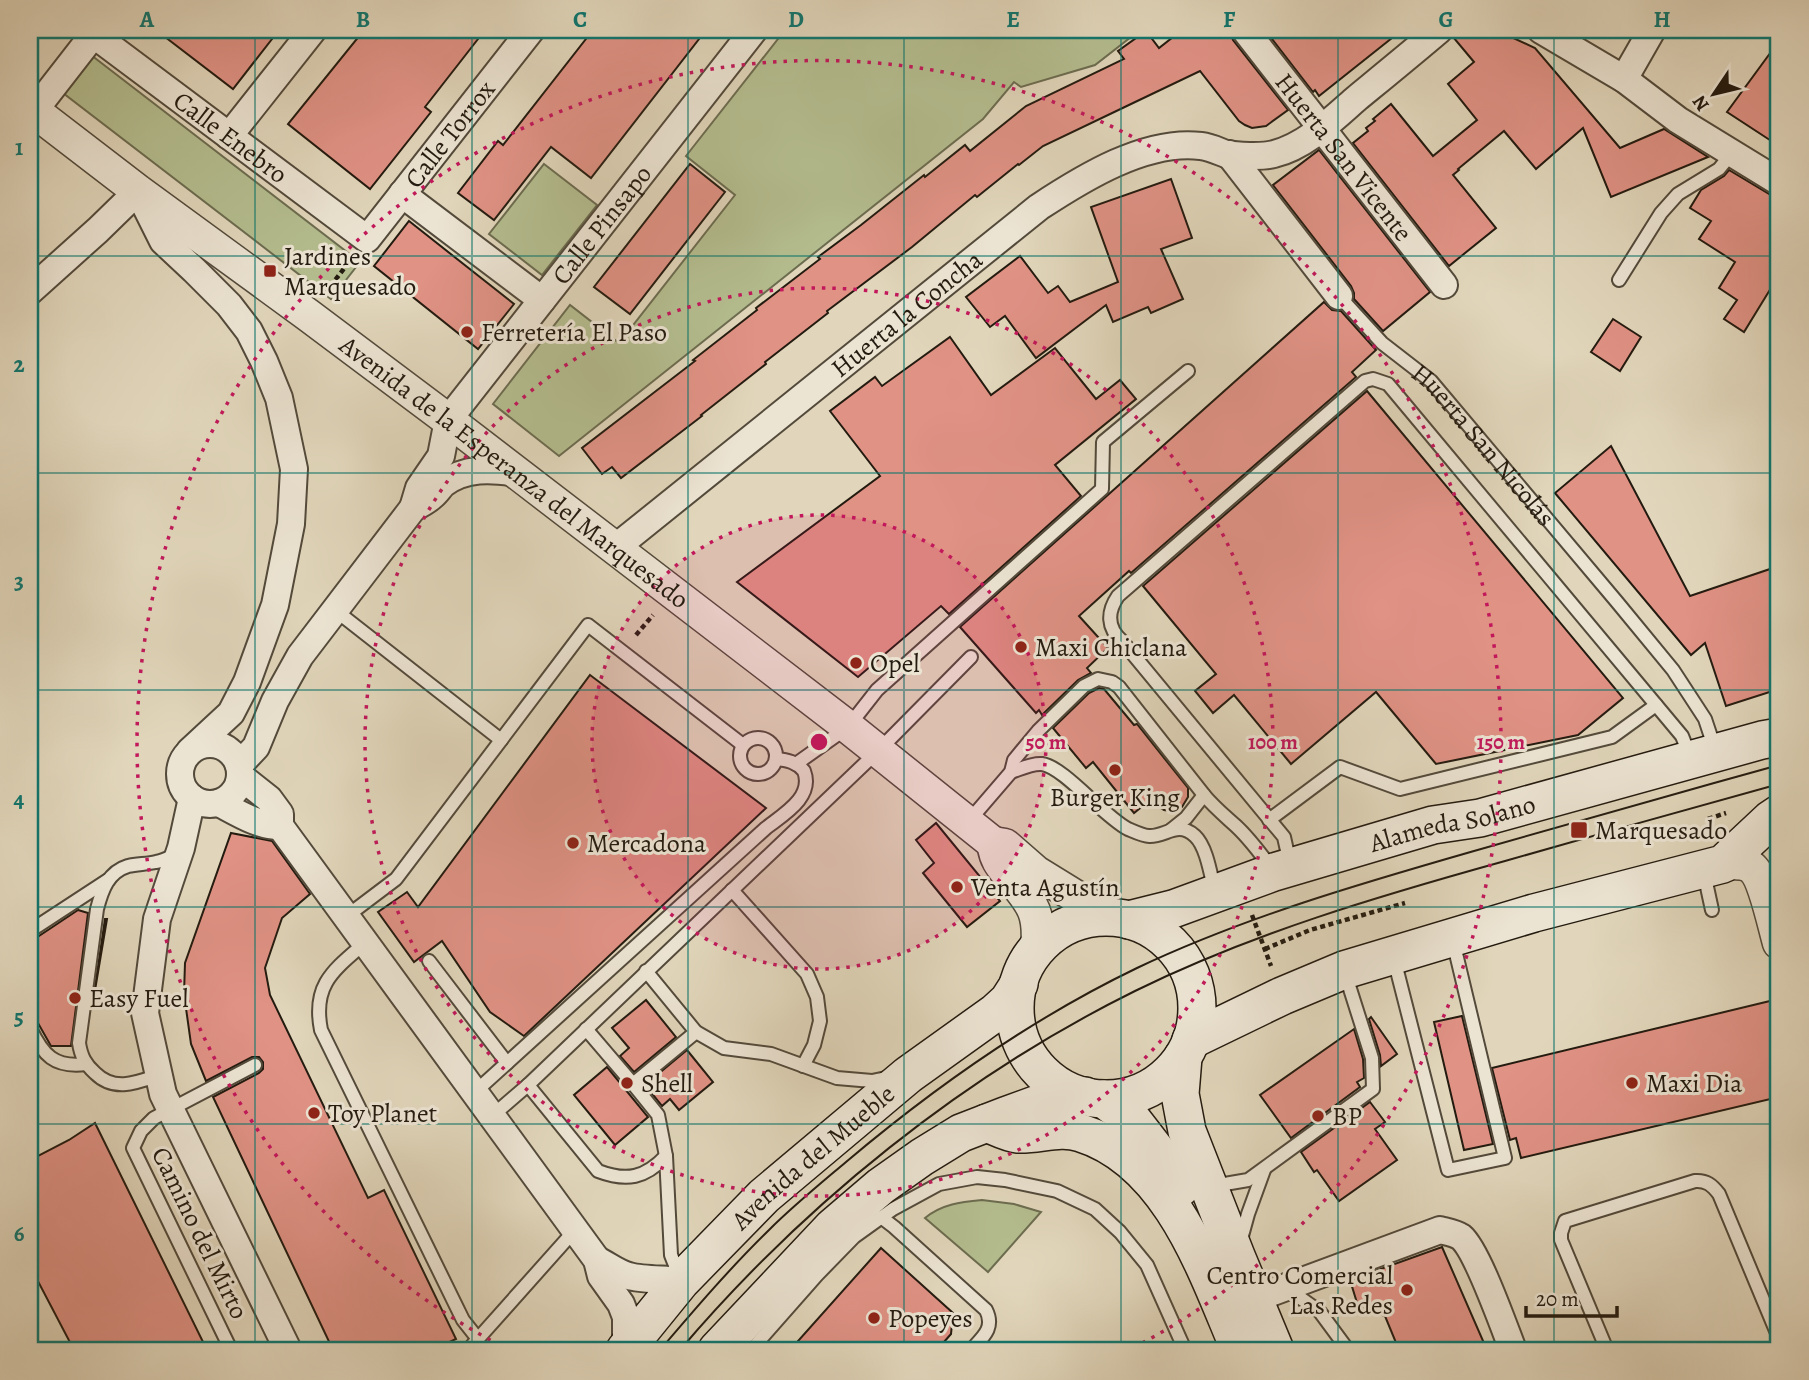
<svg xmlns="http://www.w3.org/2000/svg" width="1809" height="1380" font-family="Alegreya,serif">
  <rect width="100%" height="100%" fill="#e1d6bb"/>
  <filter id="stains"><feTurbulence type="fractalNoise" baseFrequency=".00286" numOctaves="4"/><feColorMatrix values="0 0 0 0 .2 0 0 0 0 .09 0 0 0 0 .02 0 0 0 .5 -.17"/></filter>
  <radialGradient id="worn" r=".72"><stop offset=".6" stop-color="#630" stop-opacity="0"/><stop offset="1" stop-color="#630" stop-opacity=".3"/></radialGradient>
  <g fill="#b4bd8f" stroke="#6c6c50" stroke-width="2">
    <path d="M785 30H1140L1095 65 1021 87 1014 82 983 119 559 456 493 404 570 305 619 343 735 195 686 156Z"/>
    <path d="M91 55 360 262 331 299 63 93Z"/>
    <path d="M544 164 597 205 542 275 489 234Z"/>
    <path d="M982 1200 1014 1204 1041 1212 988 1272 925 1218C942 1204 961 1202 982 1200Z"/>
  </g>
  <g fill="#e09285" stroke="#241b10" stroke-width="2">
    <path d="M156 30H279L233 89Z"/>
    <path d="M364 30H485L425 107 431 112 370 189 288 124Z"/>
    <path d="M593 30H706L591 178 551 147 494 220 458 193 498 141 503 145Z"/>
    <path d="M1182 30H1230L1233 40 1288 110 1266 126 1252 128 1245 125 1239 121 1200 71 1131 104 1043 146 1019 165 1018 164 977 197 975 195 912 247 827 311 828 313 765 362 766 364 701 415 702 416 621 478 612 467 602 474 582 448 695 361 693 360 757 310 756 308 820 259 818 257 861 225 924 175 925 177 965 145 970 151 1026 106 1124 59 1118 51 1146 31 1159 48Z"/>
    <path d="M1265 30H1402L1319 96 1315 90 1313 92Z"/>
    <path d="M1454 30H1496L1535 48 1620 148 1664 129 1708 157 1611 197 1583 128 1536 169 1504 131 1458 169 1459 170 1453 175 1496 228 1449 266 1353 143 1368 131 1366 128 1375 121 1373 119 1391 104 1433 156 1477 120 1448 84 1474 62 1453 37Z"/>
    <path d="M1779 41V146L1727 112Z"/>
    <path d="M1319 150 1430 292 1383 331 1354 299V293L1351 286 1273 185Z"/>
    <path d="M690 164 725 192 630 314 594 287Z"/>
    <path d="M1729 170 1779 200V275L1744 332 1724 319 1737 300 1719 288 1735 262 1699 239 1711 221 1690 208 1701 190 1724 176Z"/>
    <path d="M1171 179 1192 238 1161 249 1183 299 1151 313 1148 307 1113 322 1106 305 1036 358 1005 316 990 327 966 297 1020 256 1048 293 1058 286 1070 302 1118 282 1091 207Z"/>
    <path d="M409 221 514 304 478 349 374 266Z"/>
    <path d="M1324 302 1332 310 1341 311 1376 350 1352 372 1356 377 1131 573 1129 571 1079 616 1108 648 1087 668 1091 673 1078 680 1042 715 1039 710 1036 713 960 627Z"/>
    <path d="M1613 319 1641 337 1620 371 1591 352Z"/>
    <path d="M950 337 991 395 1055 348 1096 399 1120 380 1136 399 1055 465 1081 496 949 614 941 606 858 677 737 582 880 476 830 411 875 377 882 386Z"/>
    <path d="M1367 391 1623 698 1578 735 1436 764 1376 692 1291 764 1234 695 1213 713 1195 691 1216 674 1143 586Z"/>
    <path d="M1611 446 1690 596 1779 566V689L1726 706 1705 643 1691 655 1555 493Z"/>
    <path d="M590 675 766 808 524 1036 490 1012 442 941 414 962 378 912 407 892 418 907Z"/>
    <path d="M1099 688 1104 689 1134 725 1137 724 1188 788V797L1182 807 1170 811 1164 810 1149 801 1134 813 1093 762 1086 768 1053 728 1089 693Z"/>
    <path d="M936 823 1000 901 967 927 923 873 934 863 916 840Z"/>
    <path d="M231 833 272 841 310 894 282 918 265 968 270 995 368 1198 384 1190 456 1339 432 1350H333L213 1097 259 1073 263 1069V1062L259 1057H252L206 1081 191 1044 184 994 185 963Z"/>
    <path d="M78 910 88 913 71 1046H51L30 1009V942Z"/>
    <path d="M105 919H107L92 1008Z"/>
    <path d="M646 1000 676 1037 634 1072 620 1056 629 1048 612 1028Z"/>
    <path d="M1770 1001 1779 1038V1097L1521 1158 1516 1138 1510 1140 1492 1068Z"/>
    <path d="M1462 1016 1493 1144 1464 1150 1434 1022Z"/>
    <path d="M1371 1017 1397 1054 1381 1066 1380 1055 1369 1019Z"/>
    <path d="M1354 1029 1363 1059 1364 1078 1357 1082 1360 1087 1291 1138 1260 1095Z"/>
    <path d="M687 1050 713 1082 679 1110 670 1099 662 1106 645 1085Z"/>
    <path d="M607 1067 648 1117 615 1145 574 1095Z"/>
    <path d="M1370 1102 1385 1122 1375 1129 1397 1160 1339 1201 1317 1170 1314 1172 1301 1152Z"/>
    <path d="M95 1123 207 1350H74L30 1266V1160L69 1140Z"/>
    <path d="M1442 1247 1487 1350H1399L1385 1316 1358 1306 1350 1280Z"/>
    <path d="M881 1248 953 1313 951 1334 937 1350H790Z"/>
  </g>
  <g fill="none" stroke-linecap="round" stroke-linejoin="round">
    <g stroke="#534a3b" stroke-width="16">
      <g id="service">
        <path d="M1619 280 1661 213 1678 194 1719 169 1732 153"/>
        <path id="s1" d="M1339 296 1382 343 1431 381 1617 602 1673 670 1705 719 1715 749"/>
        <path d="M335 610 501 740"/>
        <circle cx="758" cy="756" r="18"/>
        <path d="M796 764 848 727 877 690 1102 489 1103 442 1188 371"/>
        <path d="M1011 772C1020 769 1032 763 1042 764 1064 767 1103 816 1128 829 1133 831 1143 836 1149 836 1166 837 1177 820 1195 836 1207 847 1211 877 1215 892"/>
        <path d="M1269 820 1340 767 1400 789 1612 737 1656 705"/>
        <path d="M968 822 1011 772 1014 760 1038 731 1084 686 1098 679 1112 682 1119 687 1204 795C1214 807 1225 816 1236 826 1250 839 1261 854 1272 869"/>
        <path d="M1171 830 1186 818 1204 795"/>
        <path d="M1290 864 1284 837 1122 641C1107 628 1107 612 1118 596L1365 381 1373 379 1388 384 1682 736 1690 756"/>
        <path d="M1704 873 1712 910"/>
        <path d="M732 890 807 974 817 997 820 1021 814 1045 803 1066"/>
        <path d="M347 916 396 879 588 625 743 745"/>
        <path d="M30 931 108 880"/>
        <path d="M366 942C334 970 312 984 321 1030L463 1320 478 1339"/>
        <path d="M1394 959 1448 1170 1505 1158 1453 941"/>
        <path d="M429 961 507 1063 475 1092"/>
        <path d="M646 971 696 1032"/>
        <path d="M30 1028C43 1055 54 1068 86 1064"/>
        <path d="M586 1029 633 1084"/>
        <path d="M507 1063 766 828C784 814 814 797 804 771 797 762 787 760 776 759"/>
        <path d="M159 1075C136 1083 114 1092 95 1073 85 1064 81 1056 79 1043L97 909C102 890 108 872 128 866 137 864 147 864 156 862 163 861 170 857 177 854"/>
        <path d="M528 1085 598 1171C627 1182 645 1178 666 1156"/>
        <path d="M492 1116 528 1085 878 751 971 657"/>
        <path d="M1213 1186 1248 1180 1373 1089 1372 1058 1345 973"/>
        <path d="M881 1217 894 1227 986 1310C995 1328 983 1337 971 1350"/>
        <path d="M1240 1243 1248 1214 1264 1170"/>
        <path d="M680 1278 671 1255 666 1156 658 1115 633 1084 696 1032 724 1048 771 1054 837 1078 872 1081 886 1078"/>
        <path d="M1285 1287 1320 1312 1348 1350"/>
        <path d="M231 1350 133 1148 141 1131 154 1118 255 1065"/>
        <path d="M468 1350 575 1230"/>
        <path d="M751 1350 817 1275 854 1237 893 1209 939 1184 977 1177 1005 1180 1057 1191 1095 1209 1120 1232 1147 1265 1185 1350"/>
        <path d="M1607 1350 1561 1240V1233L1565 1221 1695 1181C1706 1180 1712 1185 1719 1194L1779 1338"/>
      </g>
    </g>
    <g stroke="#534a3b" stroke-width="30">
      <g id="minor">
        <path id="s2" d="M1245 30 1444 285"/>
        <path d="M1541 30 1624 79 1678 120 1779 182"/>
        <path id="s3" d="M93 34 367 239 531 30"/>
        <path d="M1624 79 1652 30"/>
        <path d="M34 111 97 30"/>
        <path d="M229 136 313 30"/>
        <path d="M1229 154 1339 296"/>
        <path d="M402 194 542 300"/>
        <path d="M30 291 98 230 138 191 163 241 194 270 229 305 249 331 264 361 279 398 294 469 291 524 275 605 247 682 231 713 190 751"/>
        <path id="s4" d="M413 508 419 488 441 456 448 420 754 30"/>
        <path id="s5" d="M615 548 1039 207C1083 178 1146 139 1201 146 1210 147 1218 151 1226 154 1236 156 1264 157 1274 154 1306 146 1333 119 1357 98 1385 75 1412 53 1439 30"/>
        <circle cx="210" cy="774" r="30"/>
        <path d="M239 765 256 747 275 701 300 656 413 508C419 505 427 501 432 496 436 493 439 488 443 484 465 467 492 469 517 473"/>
        <path d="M240 776 269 799 280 814V826L597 1260 601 1276 621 1304 626 1317V1349"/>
        <path d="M192 798 181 848 157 919 145 1013 163 1094 288 1350"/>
        <path d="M219 803C238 813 258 826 280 826"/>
        <path d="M597 1260C608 1265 617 1273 629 1276 642 1280 667 1279 681 1281"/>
        <path d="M1254 1299 1440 1230C1448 1232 1455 1233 1461 1237 1477 1250 1504 1327 1513 1350"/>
      </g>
    </g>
    <g stroke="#534a3b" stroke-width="35">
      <g id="tertiary">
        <path id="s6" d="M30 108 138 191 308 315 448 420 848 727 993 843"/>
        <path d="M993 843 1005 845 1036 872 1109 917"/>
        <path d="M994 848C996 859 1000 864 1007 873 1030 902 1041 909 1037 949"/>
        <path d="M1723 864C1732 863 1743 862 1751 867 1764 876 1774 926 1779 943"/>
      </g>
    </g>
    <g stroke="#241b10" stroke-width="40">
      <g id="secondary">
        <circle cx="1106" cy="1008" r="91"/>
        <path id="s7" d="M1129 920 1173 909 1274 872 1433 825 1480 818 1762 740 1779 737"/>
        <path d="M1191 1040 1282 996 1344 970 1534 913 1723 864 1770 820 1779 814"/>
        <path d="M1183 1057 1180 1094 1187 1131 1236 1256 1275 1350"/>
        <path d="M1104 1099 1134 1122 1158 1153 1180 1188"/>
        <path d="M987 1123C997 1127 1008 1133 1018 1134 1039 1135 1060 1126 1081 1133 1171 1161 1207 1273 1240 1350"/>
        <path id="s8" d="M625 1350 681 1281 764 1196 908 1075 996 1012 1008 1001 1019 984"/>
        <path d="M717 1350 833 1227 881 1186 922 1157 961 1133 1005 1116 1049 1100 1085 1096"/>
      </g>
    </g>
    <g stroke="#241b10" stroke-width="4.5" stroke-dasharray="5 3.5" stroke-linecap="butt">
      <path d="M325 293 350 261"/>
      <path d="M636 635 653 615"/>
      <path d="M1708 819 1726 813"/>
      <path d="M1252 915 1271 966"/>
      <path d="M1265 949 1310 930 1405 903"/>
    </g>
    <use href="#service" stroke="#ece4d3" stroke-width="12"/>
    <use href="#minor" stroke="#ece4d3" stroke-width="26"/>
    <use href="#tertiary" stroke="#ece4d3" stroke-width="32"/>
    <use href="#secondary" stroke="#ece4d3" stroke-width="37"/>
    <g stroke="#241b10" stroke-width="2">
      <path d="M660 1350C695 1309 730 1268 769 1230 793 1206 820 1184 846 1162 936 1086 1031 1019 1137 968 1245 917 1359 884 1474 851 1575 822 1677 793 1779 765"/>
      <path d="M680 1350C804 1204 963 1076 1135 991 1253 933 1379 896 1505 861 1596 835 1688 809 1779 784"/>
    </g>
  </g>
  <path fill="none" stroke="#0f766e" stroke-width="2" stroke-opacity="0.55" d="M255 30V1350M472 30V1350M688 30V1350M904 30V1350M1121 30V1350M1338 30V1350M1554 30V1350M30 256H1779M30 473H1779M30 690H1779M30 907H1779M30 1124H1779"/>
  <circle cx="819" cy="742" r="227" fill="#c2185b" fill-opacity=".12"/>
  <g fill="none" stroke="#c2185b" stroke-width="3.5" stroke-dasharray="3.5 7">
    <circle cx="819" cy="742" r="227"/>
    <circle cx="819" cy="742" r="454"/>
    <path d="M509 1350A682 682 0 1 1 1129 1350"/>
  </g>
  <g fill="#8f2418" stroke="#ece4d3" stroke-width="2.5">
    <rect x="263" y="264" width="14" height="14" rx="3.5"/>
    <circle cx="467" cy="332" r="7"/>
    <circle cx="1021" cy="647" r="7"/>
    <circle cx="856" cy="663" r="7"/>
    <circle cx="1115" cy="770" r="7"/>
    <rect x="1570" y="821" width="18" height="18" rx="3.5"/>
    <circle cx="573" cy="843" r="7"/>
    <circle cx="957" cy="887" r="7"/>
    <circle cx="75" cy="998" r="7"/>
    <circle cx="627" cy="1083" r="7"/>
    <circle cx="1632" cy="1083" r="7"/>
    <circle cx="314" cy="1113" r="7"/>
    <circle cx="1318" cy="1116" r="7"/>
    <circle cx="1407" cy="1290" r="7"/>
    <circle cx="874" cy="1318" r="7"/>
  </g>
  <g text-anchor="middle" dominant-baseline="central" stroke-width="6" stroke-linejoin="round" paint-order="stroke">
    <g font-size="26" fill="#241b10" stroke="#ece4d3">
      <text stroke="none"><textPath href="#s3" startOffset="476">Calle Torrox</textPath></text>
      <text stroke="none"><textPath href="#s3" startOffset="172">Calle Enebro</textPath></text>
      <text stroke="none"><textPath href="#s2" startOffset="161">Huerta San Vicente</textPath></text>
      <text stroke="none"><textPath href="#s4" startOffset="345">Calle Pinsapo</textPath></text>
      <text stroke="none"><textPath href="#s5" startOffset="374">Huerta la Concha</textPath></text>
      <text stroke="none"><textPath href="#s1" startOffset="208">Huerta San Nicolás</textPath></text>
      <text stroke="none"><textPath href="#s6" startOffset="606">Avenida de la Esperanza del Marquesado</textPath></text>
      <text stroke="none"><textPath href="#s7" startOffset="338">Alameda Solano</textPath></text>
      <text stroke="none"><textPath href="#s8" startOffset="270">Avenida del Mueble</textPath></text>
      <text transform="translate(200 1233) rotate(64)">Camino del Mirto</text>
    </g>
    <g font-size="26" fill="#241b10" stroke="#ece4d3" text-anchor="start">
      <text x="284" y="256">Jardines<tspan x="284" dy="30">Marquesado</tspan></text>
      <text x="481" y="332">Ferretería El Paso</text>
      <text x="1035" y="647">Maxi Chiclana</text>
      <text x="870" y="663">Opel</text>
      <text x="1115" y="797" text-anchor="middle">Burger King</text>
      <text x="1595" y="830">Marquesado</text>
      <text x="587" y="843">Mercadona</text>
      <text x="971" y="887">Venta Agustín</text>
      <text x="89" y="998">Easy Fuel</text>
      <text x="641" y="1083">Shell</text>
      <text x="1646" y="1083">Maxi Dia</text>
      <text x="328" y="1113">Toy Planet</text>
      <text x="1332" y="1116">BP</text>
      <text x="1393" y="1275" text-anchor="end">Centro Comercial<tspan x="1393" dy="30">Las Redes</tspan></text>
      <text x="888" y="1318">Popeyes</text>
    </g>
  </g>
  <circle cx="819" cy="742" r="10" fill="#c2185b" stroke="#ece4d3" stroke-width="3.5"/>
  <g font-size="21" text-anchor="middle" font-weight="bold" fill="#c2185b" stroke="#ece4d3" stroke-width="6" stroke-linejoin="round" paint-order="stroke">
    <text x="1046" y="749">50 m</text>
    <text x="1273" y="749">100 m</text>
    <text x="1501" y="749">150 m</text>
  </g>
  <rect width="1809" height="1380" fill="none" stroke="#e1d6bb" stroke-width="77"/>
  <g transform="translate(1714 94) rotate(235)" stroke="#ece4d3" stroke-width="5" paint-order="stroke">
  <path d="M0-5L12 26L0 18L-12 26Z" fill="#241b10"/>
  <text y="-10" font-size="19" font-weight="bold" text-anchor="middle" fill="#241b10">N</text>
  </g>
  <path d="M1526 1306v10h91v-10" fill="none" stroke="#241b10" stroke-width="3.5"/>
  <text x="1536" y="1306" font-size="21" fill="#241b10" stroke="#ece4d3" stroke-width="5" paint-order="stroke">20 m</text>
  <rect x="38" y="38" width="1732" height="1304" fill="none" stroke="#0f766e" stroke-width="2.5"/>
  <g font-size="23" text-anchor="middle" font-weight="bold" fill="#0f766e">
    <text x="147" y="27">A</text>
    <text x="363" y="27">B</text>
    <text x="580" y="27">C</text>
    <text x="796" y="27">D</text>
    <text x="1013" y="27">E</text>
    <text x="1229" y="27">F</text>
    <text x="1446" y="27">G</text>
    <text x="1662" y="27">H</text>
    <text x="19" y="155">1</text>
    <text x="19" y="372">2</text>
    <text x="19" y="589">3</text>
    <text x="19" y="807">4</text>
    <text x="19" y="1024">5</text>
    <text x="19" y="1241">6</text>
  </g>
  <rect width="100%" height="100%" filter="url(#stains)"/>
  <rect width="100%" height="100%" fill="url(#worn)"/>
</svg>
